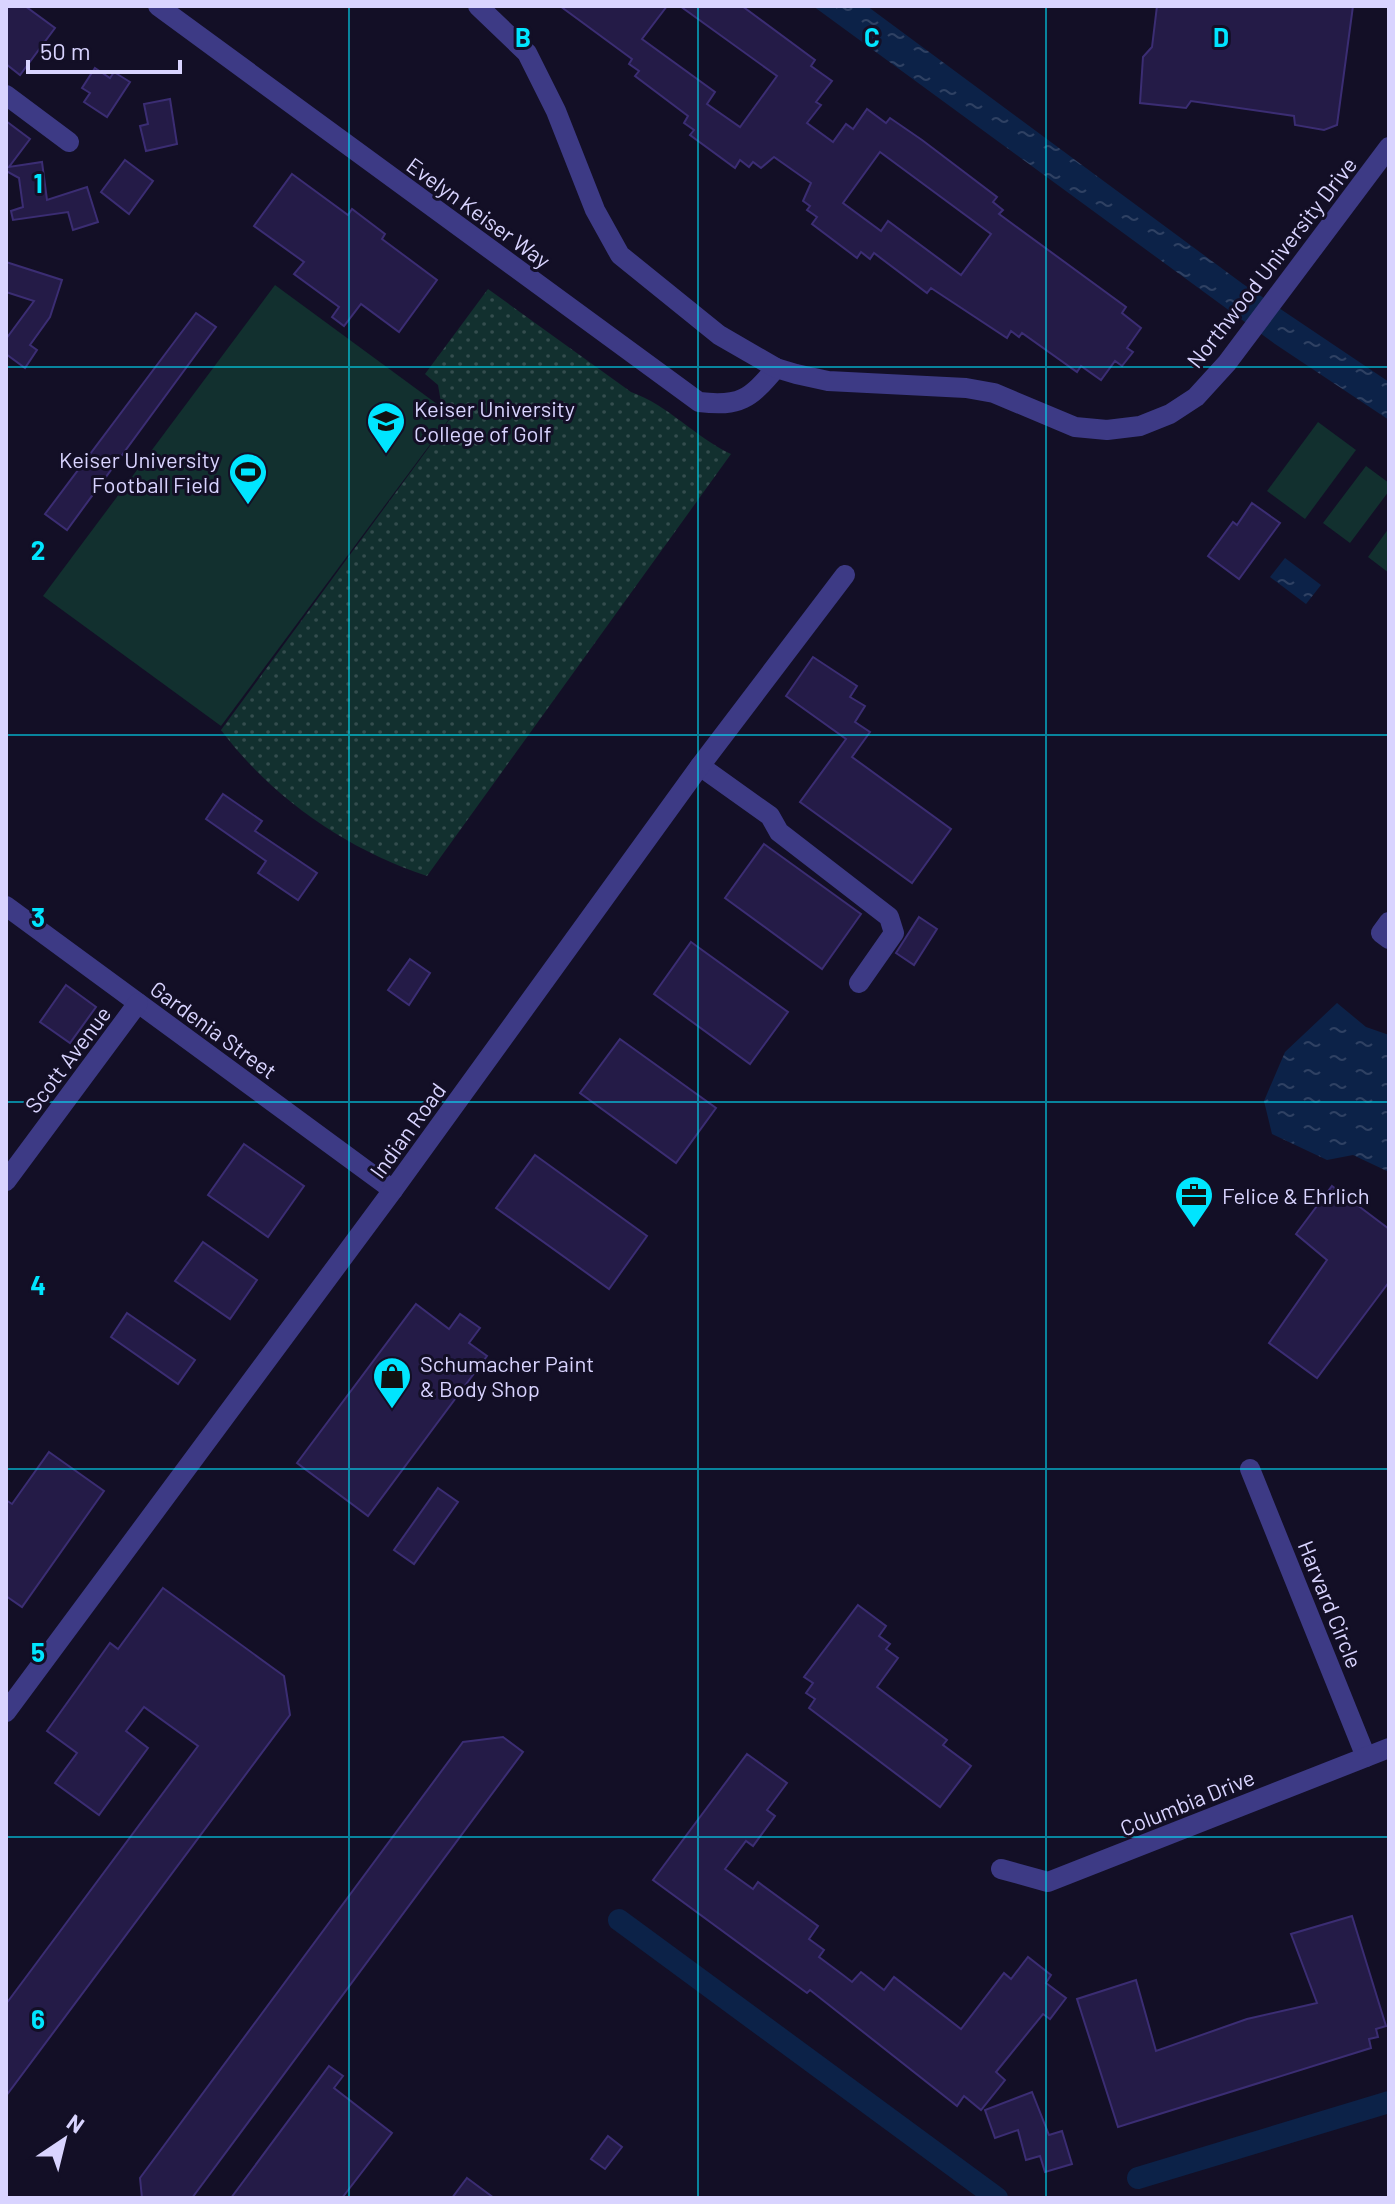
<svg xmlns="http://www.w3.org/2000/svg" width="1395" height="2204" font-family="Barlow,sans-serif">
  <defs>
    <pattern id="grass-dots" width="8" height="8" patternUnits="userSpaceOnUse" patternTransform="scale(2)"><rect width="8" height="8" fill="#12302f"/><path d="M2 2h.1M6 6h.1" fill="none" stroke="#344d4e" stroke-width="1.8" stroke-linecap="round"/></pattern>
    <pattern id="water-ripples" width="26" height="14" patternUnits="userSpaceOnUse" patternTransform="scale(2)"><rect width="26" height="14" fill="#0c2248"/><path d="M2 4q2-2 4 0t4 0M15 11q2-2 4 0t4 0" fill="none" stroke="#2f4163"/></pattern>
  </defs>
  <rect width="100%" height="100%" fill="#130f26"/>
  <path fill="url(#grass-dots)" d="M488 289 631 392C668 405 695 437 731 454L427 876C346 849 272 798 221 730L452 416 442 408 438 385 425 374Z"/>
  <g fill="#12302f">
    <path d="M275 285 452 415 221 726 43 596Z"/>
    <path d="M1318 422 1356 450 1305 519 1267 491Z"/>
    <path d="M1366 466 1389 483V491L1350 543 1323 523Z"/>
    <path d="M1389 528V573L1368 557Z"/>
  </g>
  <g fill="url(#water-ripples)">
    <path d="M813 6H867L1243 284 1389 382V420L1275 344Z"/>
    <path d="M1285 558 1321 585 1306 604 1270 577Z"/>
    <path d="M1337 1003 1366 1027 1389 1035V1172L1353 1155 1327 1160 1272 1134 1264 1101 1285 1052Z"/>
  </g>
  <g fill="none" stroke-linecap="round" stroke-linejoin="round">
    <g stroke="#0c2248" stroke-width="22">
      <path d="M619 1920 997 2198"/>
      <path d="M1138 2178 1389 2102"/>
    </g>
  </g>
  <g fill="#241b47" stroke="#3b2d73" stroke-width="2" fill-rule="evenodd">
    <path d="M6 6H25L55 28 20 75 6 64Z"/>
    <path d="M560 6H667L642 39 715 92 707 104 740 127 777 76 680 6H742L815 60 811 66 832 81 816 102 821 105 807 123 833 142 846 124 853 129 867 109 886 123 890 118 922 140 997 197 993 202 1003 210 999 214 1126 307 1122 313 1141 328 1127 348 1133 352 1122 366 1115 361 1101 380 1081 366 1077 372 1022 333 1019 337 1011 331 1007 338 931 288 927 293 874 253 870 259 861 252 857 258 812 224 817 217 807 210 810 206 803 201 811 183 774 157 761 168 753 162 749 167 740 160 735 168 690 135 694 130 684 123 688 116 635 76 639 71 629 64 632 59ZM880 152 991 234 961 275 888 221 881 231 843 203Z"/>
    <path d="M1157 6H1353L1337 125 1324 130 1295 125 1294 116 1191 101 1186 108 1140 103 1143 57 1152 47Z"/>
    <path d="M95 68 110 78 114 72 130 82 107 117 84 102 90 93 82 88Z"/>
    <path d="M170 99 177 144 146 151 140 126 148 124 144 104Z"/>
    <path d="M6 121 30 139 9 167 42 162 47 200 87 187 98 222 73 230 68 212 13 220 11 211 23 207 19 178 6 171Z"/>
    <path d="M125 160 153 181 129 214 101 192Z"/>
    <path d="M292 174 348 215 352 209 385 234 382 239 437 280 399 332 361 304 344 326 332 317 339 307 294 274 304 262 254 226Z"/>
    <path d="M6 262 62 280 50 317 30 345 37 350 25 368 6 354V339L34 301 6 292Z"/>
    <path d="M196 313 216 327 67 530 45 514Z"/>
    <path d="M1252 503 1280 523 1239 579 1208 556 1233 522 1237 525Z"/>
    <path d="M813 657 857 686 850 697 865 706 855 722 870 732 852 757 951 829 912 883 800 802 846 739 786 696Z"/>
    <path d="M223 794 262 821 255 831 317 873 298 900 258 873 266 861 206 819Z"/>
    <path d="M764 844 861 914 822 969 725 898Z"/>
    <path d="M919 917 937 929 914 965 896 953Z"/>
    <path d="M691 942 788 1012 750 1064 654 994Z"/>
    <path d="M410 959 430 973 409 1005 388 990Z"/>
    <path d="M66 985 96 1007 70 1043 40 1022Z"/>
    <path d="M620 1039 716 1108 676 1163 580 1093Z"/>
    <path d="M244 1144 304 1186 268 1237 208 1195Z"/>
    <path d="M535 1155 647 1236 609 1289 496 1208Z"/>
    <path d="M1332 1186 1389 1229V1282L1317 1378 1269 1343 1327 1260 1296 1234Z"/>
    <path d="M203 1242 257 1280 230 1319 175 1281Z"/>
    <path d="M416 1304 449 1329 460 1314 480 1328 469 1343 487 1356 368 1516 297 1463Z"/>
    <path d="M127 1313 195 1360 178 1384 111 1337Z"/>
    <path d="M49 1452 104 1491 22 1607 6 1596V1500L12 1504Z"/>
    <path d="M438 1488 458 1502 414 1564 394 1550Z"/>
    <path d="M163 1588 284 1676 290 1715 6 2096V2004L198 1746 144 1707 126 1731 148 1748 99 1815 55 1783 77 1753 47 1731 110 1643 118 1649Z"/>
    <path d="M858 1605 886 1626 879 1636 890 1644 886 1649 898 1658 877 1687 947 1740 943 1745 971 1766 940 1807 809 1708 815 1699 806 1693 813 1683 804 1677Z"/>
    <path d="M503 1737 523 1752 192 2198H142L140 2178 463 1742Z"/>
    <path d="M747 1754 787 1783 767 1810 775 1816 753 1846 746 1841 725 1869 753 1889 758 1882 818 1926 809 1939 824 1950 819 1957 843 1975 852 1982 861 1972 884 1990 894 1977 961 2029 1004 1973 1011 1979 1028 1957 1051 1975 1046 1983 1066 1998 1050 2019 1043 2014 996 2072 1005 2080 981 2110 964 2096 957 2106 810 1990 807 1993 653 1880Z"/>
    <path d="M1352 1916 1386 2026 1376 2029 1378 2037 1369 2039 1371 2048 1118 2127 1077 1999 1136 1980 1156 2051 1247 2019 1317 2003 1291 1934Z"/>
    <path d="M329 2066 343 2076 334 2088 392 2133 342 2198H231Z"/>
    <path d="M1032 2092 1049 2135 1062 2131 1072 2164 1045 2172 1040 2156 1026 2160 1018 2130 995 2138 985 2110Z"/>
    <path d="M608 2136 622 2147 605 2169 591 2159Z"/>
    <path d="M467 2178 494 2198H452Z"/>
  </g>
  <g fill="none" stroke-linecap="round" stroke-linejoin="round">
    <g stroke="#3d3a85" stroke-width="20">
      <path d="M158 6 699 402C740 407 750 399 776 368"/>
      <path d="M478 6 527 53 556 111 595 210 620 255 719 335 776 368 796 374 828 381 966 388 994 393 1075 427 1107 430 1140 426 1170 414 1196 397 1227 363 1389 147"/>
      <path d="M6 95 69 142"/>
      <path d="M700 766 770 816 779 832 889 917 894 933 859 983"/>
      <path d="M6 906 393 1190"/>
      <path d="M1389 922 1381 933 1389 939"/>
      <path d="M6 1181 138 1003"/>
      <path d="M1250 1469 1366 1757"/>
      <path d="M6 1712 393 1190 700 766 845 575"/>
      <path d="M1001 1869 1048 1882 1389 1748"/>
    </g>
  </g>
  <path fill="none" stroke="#00e5ff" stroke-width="2" stroke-opacity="0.55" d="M349 6V2198M698 6V2198M1046 6V2198M6 367H1389M6 735H1389M6 1102H1389M6 1469H1389M6 1837H1389"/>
  <defs>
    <g id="university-pin" transform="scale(2)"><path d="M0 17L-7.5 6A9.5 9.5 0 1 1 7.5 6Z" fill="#00e5ff" stroke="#130f26"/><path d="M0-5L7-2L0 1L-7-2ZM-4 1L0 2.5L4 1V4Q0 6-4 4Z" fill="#111"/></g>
    <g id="stadium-pin" transform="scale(2)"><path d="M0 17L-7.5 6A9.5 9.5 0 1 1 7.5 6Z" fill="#00e5ff" stroke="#130f26"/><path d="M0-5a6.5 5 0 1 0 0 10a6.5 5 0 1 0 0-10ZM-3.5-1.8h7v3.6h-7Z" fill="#111"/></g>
    <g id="office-pin" transform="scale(2)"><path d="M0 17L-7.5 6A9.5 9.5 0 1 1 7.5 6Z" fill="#00e5ff" stroke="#130f26"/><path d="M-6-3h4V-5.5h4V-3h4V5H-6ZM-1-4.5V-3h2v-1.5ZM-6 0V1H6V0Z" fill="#111"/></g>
    <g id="shop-pin" transform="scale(2)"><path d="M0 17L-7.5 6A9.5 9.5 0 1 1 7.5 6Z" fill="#00e5ff" stroke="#130f26"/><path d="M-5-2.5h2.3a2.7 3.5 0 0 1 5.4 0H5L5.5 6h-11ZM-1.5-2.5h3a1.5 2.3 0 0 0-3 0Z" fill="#111"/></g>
  </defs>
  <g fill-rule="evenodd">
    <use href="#university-pin" x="386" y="421"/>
    <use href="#stadium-pin" x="248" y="472"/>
    <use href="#office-pin" x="1194" y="1195"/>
    <use href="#shop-pin" x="392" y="1376"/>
  </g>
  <g text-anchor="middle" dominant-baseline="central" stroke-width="6" stroke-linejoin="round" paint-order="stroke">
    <g font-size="22" fill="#d9d4ff" stroke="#130f26">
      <text transform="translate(479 212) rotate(36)">Evelyn Keiser Way</text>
      <text transform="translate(1271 262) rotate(-52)">Northwood University Drive</text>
      <text transform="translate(214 1029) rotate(36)">Gardenia Street</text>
      <text transform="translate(67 1059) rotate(-53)">Scott Avenue</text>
      <text transform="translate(407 1130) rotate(-54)">Indian Road</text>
      <text transform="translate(1331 1604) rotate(68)">Harvard Circle</text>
      <text transform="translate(1187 1802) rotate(-22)">Columbia Drive</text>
    </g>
    <g font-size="22" fill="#d9d4ff" stroke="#130f26" text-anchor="start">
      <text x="414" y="408">Keiser University<tspan x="414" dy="25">College of Golf</tspan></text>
      <text x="220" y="459" text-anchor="end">Keiser University<tspan x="220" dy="25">Football Field</tspan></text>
      <text x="1222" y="1195">Felice &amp; Ehrlich</text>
      <text x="420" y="1363">Schumacher Paint<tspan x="420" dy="25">&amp; Body Shop</tspan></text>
    </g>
  </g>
  <g font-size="26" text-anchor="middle" font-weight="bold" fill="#00e5ff" stroke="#130f26" stroke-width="6" stroke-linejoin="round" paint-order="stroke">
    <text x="523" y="47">B</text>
    <text x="872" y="47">C</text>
    <text x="1221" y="47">D</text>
    <text x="38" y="193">1</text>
    <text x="38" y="560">2</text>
    <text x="38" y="927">3</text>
    <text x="38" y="1295">4</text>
    <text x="38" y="1662">5</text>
    <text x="38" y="2029">6</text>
  </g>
  <rect width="1395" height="2204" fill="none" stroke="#d9d4ff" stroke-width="16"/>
  <g transform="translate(64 2140) rotate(35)" stroke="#130f26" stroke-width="6" paint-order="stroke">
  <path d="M0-6L14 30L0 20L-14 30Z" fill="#d9d4ff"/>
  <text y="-12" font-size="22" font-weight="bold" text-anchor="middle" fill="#d9d4ff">N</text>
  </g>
  <path d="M28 60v12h152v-12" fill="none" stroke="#d9d4ff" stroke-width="4"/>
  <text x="40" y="60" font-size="24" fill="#d9d4ff" stroke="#130f26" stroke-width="6" paint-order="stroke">50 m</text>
</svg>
